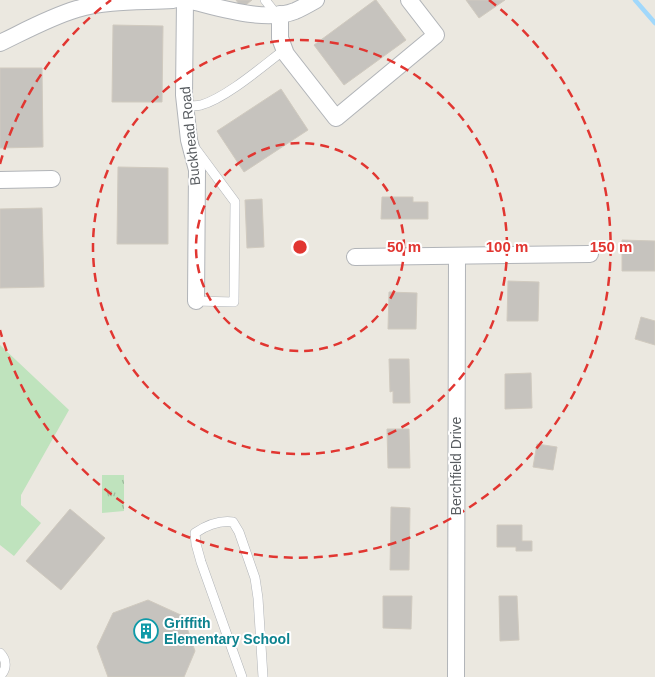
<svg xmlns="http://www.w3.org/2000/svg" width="655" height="677" font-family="Arial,sans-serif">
  <defs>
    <pattern id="grass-tufts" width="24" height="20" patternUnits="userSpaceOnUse" patternTransform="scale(1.25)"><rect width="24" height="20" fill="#bfe3bd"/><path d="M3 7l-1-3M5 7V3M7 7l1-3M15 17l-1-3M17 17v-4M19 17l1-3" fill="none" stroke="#9ebb9d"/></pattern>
  </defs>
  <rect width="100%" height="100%" fill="#ebe8e0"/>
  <path fill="url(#grass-tufts)" d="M102 475H124V511L102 513Z"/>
  <path fill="#bfe3bd" d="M0 345 69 410 21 495V505L41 523 14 556 0 545Z"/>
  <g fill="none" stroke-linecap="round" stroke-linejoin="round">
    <path stroke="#a1d8fb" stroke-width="4.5" d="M635 0 655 23"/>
  </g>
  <g fill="#c6c3be" stroke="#d0cabf">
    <path d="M236 0H252L242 8Z"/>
    <path d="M375 0H376L406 40 344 85 314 45Z"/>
    <path d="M466 0H505L479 18Z"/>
    <path d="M113 25 163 26 162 102H112Z"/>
    <path d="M0 68H42L43 147 0 148Z"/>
    <path d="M281 89 308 130 244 172 217 131Z"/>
    <path d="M118 167 168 168V244H117Z"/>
    <path d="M382 197H413V202H428V219H381Z"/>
    <path d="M262 199 264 247 247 248 245 200Z"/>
    <path d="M42 208 44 287 0 288V209Z"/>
    <path d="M622 240 655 241V271H622Z"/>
    <path d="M508 281 539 282 538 321H507Z"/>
    <path d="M389 292 417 293 416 329H388Z"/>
    <path d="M641 317 655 321V345L635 339Z"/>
    <path d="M389 359H409L410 403H393V391L390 392Z"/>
    <path d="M531 373 532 408 505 409V374Z"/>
    <path d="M387 429H409L410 468H388Z"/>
    <path d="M537 444 557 447 553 470 533 467Z"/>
    <path d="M391 507 410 508 409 570H390Z"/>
    <path d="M70 509 105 538 61 590 26 561Z"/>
    <path d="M497 525H522V541H532V551H516V547H497Z"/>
    <path d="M383 596H412L411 629 383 628Z"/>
    <path d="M499 596H517L519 640 500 641Z"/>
    <path d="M148 600 183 616 195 651 184 677H108L97 647 113 613Z"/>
  </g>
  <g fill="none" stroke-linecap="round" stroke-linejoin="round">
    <g stroke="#b1b4b8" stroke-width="10">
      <g id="service">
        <path d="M265 0 277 15"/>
        <path d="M185 106C190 106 196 106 201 105 226 98 263 66 284 50"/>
        <path d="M195 148 235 202 234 302 196 301"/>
        <path d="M0 653C7 660 7 669 0 676"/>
        <path d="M242 677 201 562 196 544 195 533C207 525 219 520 233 522L239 532 255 578 258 598 263 677"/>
      </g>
    </g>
    <g stroke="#b1b4b8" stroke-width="18">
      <g id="minor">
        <path d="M185 0 184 95 189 140 197 170 196 301"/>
        <path d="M187 0C218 7 265 23 295 11 302 8 309 4 316 0"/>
        <path d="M280 14V38L286 54 336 118 436 35 409 0"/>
        <path d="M0 43C25 31 50 17 77 9 108 0 142 2 173 0"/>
        <path d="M0 180 52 179"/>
        <path d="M355 257 590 254"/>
        <path d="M456 677 457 256"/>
      </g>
    </g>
    <use href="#service" stroke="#fff" stroke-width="9"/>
    <use href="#minor" stroke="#fff" stroke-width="16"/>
  </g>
  <g fill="none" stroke="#e13631" stroke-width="2.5" stroke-dasharray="9 6">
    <circle cx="300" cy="247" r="104"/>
    <circle cx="300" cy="247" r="207"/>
    <path d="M0 164A311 311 0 0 1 111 0M489 0A311 311 0 1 1 0 330"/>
  </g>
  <defs>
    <g id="building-ring" transform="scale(1.25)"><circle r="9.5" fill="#fff" stroke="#0f9aa8" stroke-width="1.5"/><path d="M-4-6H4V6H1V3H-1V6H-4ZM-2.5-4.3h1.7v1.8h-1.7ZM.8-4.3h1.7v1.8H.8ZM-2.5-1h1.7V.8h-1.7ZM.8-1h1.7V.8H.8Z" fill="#0f9aa8"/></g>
  </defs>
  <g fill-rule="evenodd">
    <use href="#building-ring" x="146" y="631"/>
  </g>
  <g text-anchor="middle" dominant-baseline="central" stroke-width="4" stroke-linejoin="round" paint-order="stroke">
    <g font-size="14" fill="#595d61" stroke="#fff">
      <text transform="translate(190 136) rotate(-96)">Buckhead Road</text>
      <text transform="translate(456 466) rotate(-90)">Berchfield Drive</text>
    </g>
    <g font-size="14" font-weight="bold" fill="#0d838f" stroke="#fff" text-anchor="start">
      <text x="164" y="623">Griffith<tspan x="164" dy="16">Elementary School</tspan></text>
    </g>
  </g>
  <circle cx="300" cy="247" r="8" fill="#e13631" stroke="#fff" stroke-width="2.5"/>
  <g font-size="15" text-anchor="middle" font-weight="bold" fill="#e13631" stroke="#fff" stroke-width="4" stroke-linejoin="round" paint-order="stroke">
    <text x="404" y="252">50 m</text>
    <text x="507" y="252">100 m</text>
    <text x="611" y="252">150 m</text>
  </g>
</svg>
